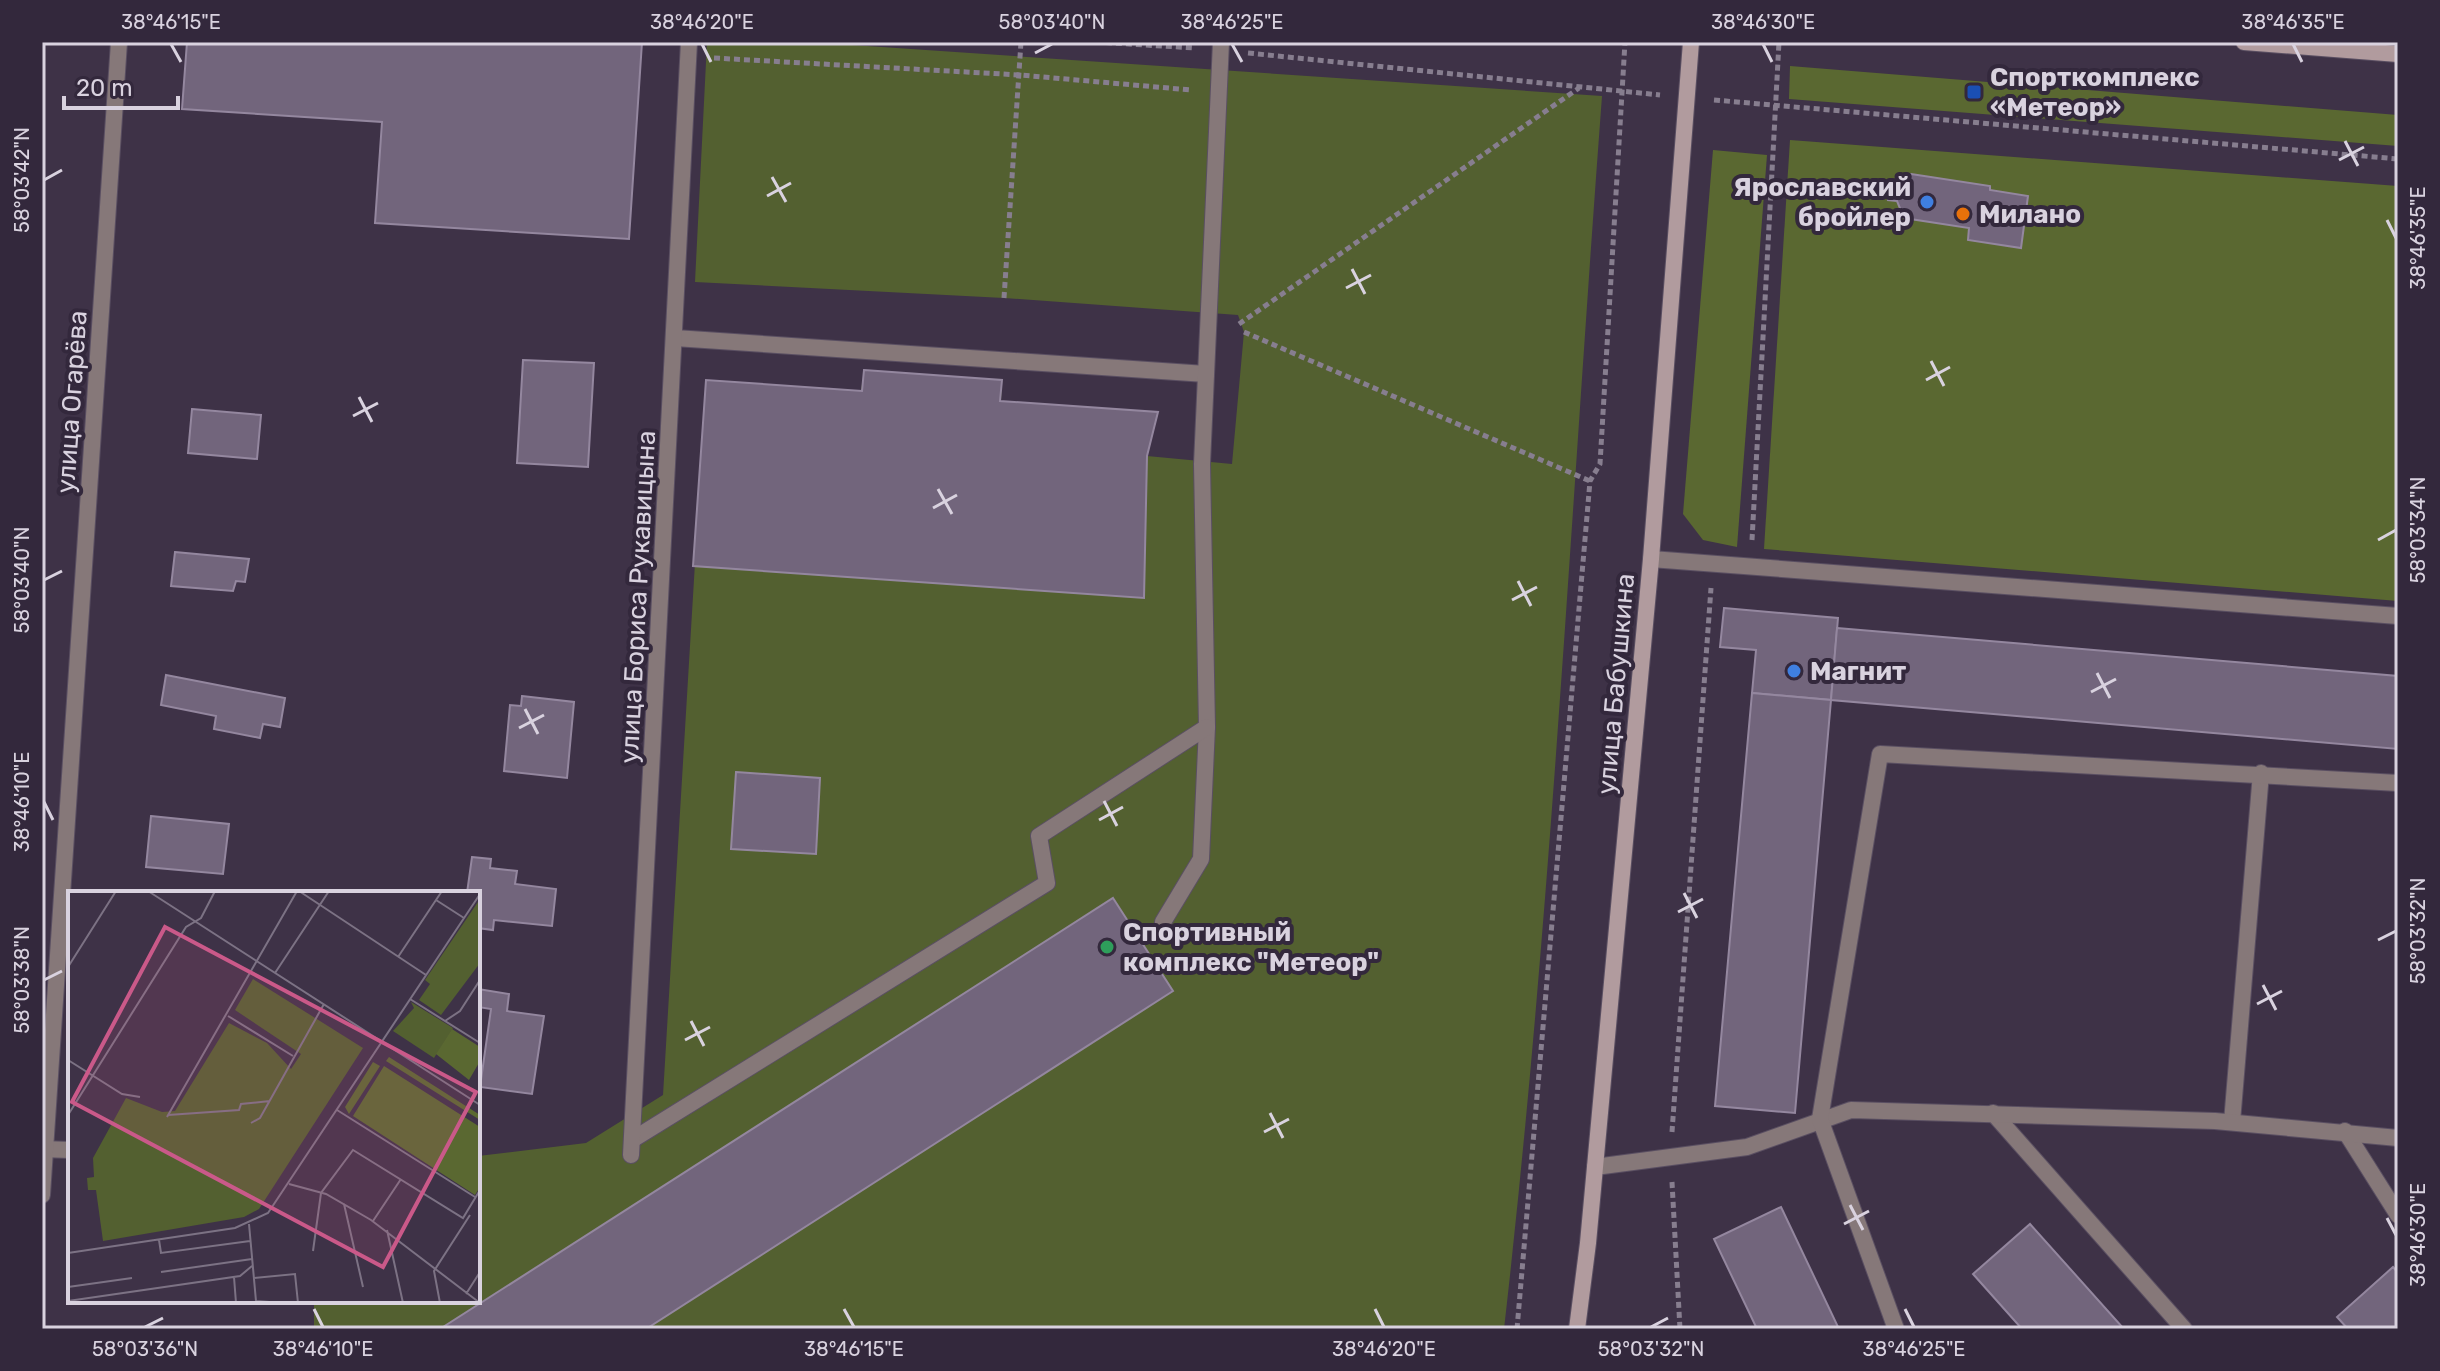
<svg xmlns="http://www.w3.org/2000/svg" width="2440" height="1371" font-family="Rubik,sans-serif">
  <rect width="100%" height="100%" fill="#3e3247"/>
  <path fill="#536030" d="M707 42H808L1602 96C1571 507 1551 919 1504 1329H314V1301H478V1156L586 1143 663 1095 706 380 861 391 864 370 1002 380 1001 401 1158 412 1147 456 1232 464 1244 332 1238 315 1004 298 695 282Z"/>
  <g fill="#5a6831">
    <path d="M1790 66 2398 115V146L1789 99Z"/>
    <path d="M1790 140 2398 186V601L1764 549Z"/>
    <path d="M1713 150 1767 155 1737 547 1703 540 1683 514Z"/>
  </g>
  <g fill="#72657c" stroke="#94879f" stroke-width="2">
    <path d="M187 42H642L629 239 375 223 382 122 182 109Z"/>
    <path d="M1911 174 1990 186V190L2028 196 2021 248 1968 240 1969 228 1904 218 1897 201 1888 200 1890 188 1900 189Z"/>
    <path d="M523 360 594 363 588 467 517 463Z"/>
    <path d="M864 370 1002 380 1000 401 1158 412 1147 456 1144 598 693 566 706 380 862 391Z"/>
    <path d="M192 409 261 415 257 459 188 453Z"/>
    <path d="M175 552 249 559 245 582 236 581 233 591 171 586Z"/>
    <path d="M1724 608 1838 618 1831 700 1752 693 1756 650 1720 647Z"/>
    <path d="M1837 628 2398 676V749L1831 700Z"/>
    <path d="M166 675 285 698 280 727 263 724 260 738 214 729 216 716 161 705Z"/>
    <path d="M1752 693 1831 700 1795 1113 1715 1106Z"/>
    <path d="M522 696 574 702 567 778 504 771 510 705 521 706Z"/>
    <path d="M736 772 820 778 816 854 731 849Z"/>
    <path d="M151 816 229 824 223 874 146 867Z"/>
    <path d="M472 857 491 859 490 868 517 871 515 884 556 889 552 926 494 920 493 930 478 928V893H467Z"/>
    <path d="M1113 898 1173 991 646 1329H440Z"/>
    <path d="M478 989 509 994 507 1011 544 1016 532 1094 480 1087 491 1009 478 1007Z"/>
    <path d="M1781 1207 1839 1329H1757L1714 1239Z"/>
    <path d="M2030 1224 2124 1329H2022L1973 1274Z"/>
    <path d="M2393 1267 2398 1273V1329H2348L2337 1317Z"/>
  </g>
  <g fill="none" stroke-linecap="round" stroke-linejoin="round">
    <g stroke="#5a4f62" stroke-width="18">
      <g id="lane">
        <path d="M675 338 1206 374"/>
        <path d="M1163 922 1201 859 1207 727 1202 464 1221 42"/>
        <path d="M1993 1113 2184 1329"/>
        <path d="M2232 1122 2261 773"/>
        <path d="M2345 1131 2398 1215"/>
        <path d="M632 1140 1047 883 1039 836 1207 727"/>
        <path d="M631 1155 689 42"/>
        <path d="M1595 1167 1747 1147 1851 1110 2215 1121 2398 1138"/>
        <path d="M1896 1329 1820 1119 1880 754 2398 783"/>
      </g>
    </g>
    <g stroke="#5a4f62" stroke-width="18">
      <g id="street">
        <path d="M1651 559 2398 616"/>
        <path d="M42 1149 70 1150"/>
        <path d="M42 1195 119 42"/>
      </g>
    </g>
    <g stroke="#5a4f62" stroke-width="18">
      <g id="secondary">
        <path d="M2244 42 2398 54"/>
        <path d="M1577 1329 1588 1243 1651 559 1691 42"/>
      </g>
    </g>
    <g stroke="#877e8f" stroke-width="5" stroke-dasharray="6 4" stroke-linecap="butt">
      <path d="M1096 42 1195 48"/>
      <path d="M1248 53 1660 95"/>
      <path d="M714 58 1020 75 1191 90"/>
      <path d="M1714 100 2398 159"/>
      <path d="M1004 298 1021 42"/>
      <path d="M1239 324 1579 88"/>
      <path d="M1244 332 1590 481"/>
      <path d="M1752 540 1779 42"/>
      <path d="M1672 1132 1711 588"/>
      <path d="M1672 1182 1680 1329"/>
      <path d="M1517 1329 1590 481 1600 464 1625 42"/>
    </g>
    <use href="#lane" stroke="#867879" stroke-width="16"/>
    <use href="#street" stroke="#867879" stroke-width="16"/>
    <use href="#secondary" stroke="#b19b9e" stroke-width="16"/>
  </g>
  <path fill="none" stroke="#d9d2df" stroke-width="3" d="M171 44 181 62M702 44 711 62M1232 44 1242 62M1763 44 1772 62M2293 44 2302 62M1035 53 1052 44M2345 141 2358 166M2339 160 2364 147M772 177 786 202M44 180 62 170M767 196 791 183M2387 220 2396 238M1352 269 1365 294M1346 288 1371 275M1931 361 1944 386M1926 380 1950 367M359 397 372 422M353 416 378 403M938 489 952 514M933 508 957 495M2378 540 2396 530M44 580 62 571M1518 581 1531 606M1512 600 1537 587M2097 673 2110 698M2091 692 2116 679M525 709 538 734M519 728 544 715M1104 801 1117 826M44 802 53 820M1099 820 1123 807M1684 893 1697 918M1678 912 1703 899M2378 940 2396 931M44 980 62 971M2263 985 2276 1010M2257 1004 2282 991M691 1021 704 1046M685 1040 710 1027M1270 1113 1283 1138M1264 1132 1289 1119M1850 1205 1863 1230M2387 1218 2396 1235M1844 1224 1869 1211M314 1309 323 1327M844 1309 854 1327M1375 1309 1384 1327M1905 1309 1914 1327M145 1327 163 1318M1651 1327 1668 1318"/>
  <rect fill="#1a4fb4" stroke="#33283c" stroke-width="3" x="1966" y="84" width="16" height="16" rx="4"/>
  <g fill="#3f7fe0" stroke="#33283c" stroke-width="3">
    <circle cx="1927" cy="202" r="8"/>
    <circle cx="1794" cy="671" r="8"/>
  </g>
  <circle fill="#e8710a" stroke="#33283c" stroke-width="3" cx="1963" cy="214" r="8"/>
  <circle fill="#2e9e5b" stroke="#33283c" stroke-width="3" cx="1107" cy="947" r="8"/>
  <g text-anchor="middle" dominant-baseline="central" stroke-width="8" stroke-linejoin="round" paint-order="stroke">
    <g font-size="26" font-weight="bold" fill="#d9d2df" stroke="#33283c" text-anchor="start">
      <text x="1990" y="77">Спорткомплекс<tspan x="1990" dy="30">«Метеор»</tspan></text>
      <text x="1911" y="187" text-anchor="end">Ярославский<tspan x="1911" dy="30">бройлер</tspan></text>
      <text x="1979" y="214">Милано</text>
      <text x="1810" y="671">Магнит</text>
      <text x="1123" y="932">Спортивный<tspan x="1123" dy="30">комплекс "Метеор"</tspan></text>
    </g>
    <g font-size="26" fill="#d9d2df" stroke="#33283c">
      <text transform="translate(72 402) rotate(-86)">улица Огарёва</text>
      <text transform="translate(638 597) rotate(-87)">улица Бориса Рукавицына</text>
      <text transform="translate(1616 684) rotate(-85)">улица Бабушкина</text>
    </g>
  </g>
  <g transform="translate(68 891)">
    <rect width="412" height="412" fill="#3e3247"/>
    <path d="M412 8V72L373 124 351 109 362 93 357 89ZM185 88 295 157 191 318 176 326 35 350 28 299H20L19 287 26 286 25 267 58 207 94 221 107 220 161 132 199 152 223 178 233 163 167 119ZM343 111 385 137 366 167 325 140 346 117Z" fill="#536030"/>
    <path d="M384 138 412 156V170L401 189 368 163ZM321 166 412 224V229L318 170ZM305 171 312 175 281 223 277 216ZM316 175 412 236V296L407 304 285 225Z" fill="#5a6831"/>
    <path fill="none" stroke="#7c7284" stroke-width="2" d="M80 0 412 214M231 0 358 84M368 9 396 27M330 66 374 0M0 76 48 0M207 82 261 0M342 108 412 152M160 125 225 165M377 130 392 120 412 89M0 169 54 203 72 206M269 219 407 306M0 224 118 36 133 27 147 0M100 224 171 219 173 213 202 210M99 226 229 0M183 232 192 227 256 113M221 293 258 303 303 329 412 412M276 313 295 396M305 330 333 288M181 333 188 410 215 412M319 339 335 412M91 349 93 362 182 350M245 360 253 302 285 259 395 327 412 299M0 362 167 337 200 322 412 3M93 381 184 368M166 386 168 412M186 387 227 383 230 412M0 396 64 387M398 403 412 381M0 410 172 385 184 375M372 412 366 380 402 324"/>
    <path fill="#ca5989" fill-opacity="0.15" stroke="#ca5989" stroke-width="4" d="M97 36 408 201 315 376 4 211Z"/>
    <rect width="412" height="412" fill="none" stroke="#d9d2df" stroke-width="4"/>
  </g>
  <rect width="2440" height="1371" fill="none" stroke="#33283c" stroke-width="88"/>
  <path d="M64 96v12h114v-12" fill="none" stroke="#d9d2df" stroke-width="4"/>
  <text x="76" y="96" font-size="24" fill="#d9d2df" stroke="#33283c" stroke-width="6" paint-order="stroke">20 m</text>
  <rect x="44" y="44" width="2352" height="1283" fill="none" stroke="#d9d2df" stroke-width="3"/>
  <g font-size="20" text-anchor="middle" fill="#d9d2df">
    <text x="171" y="29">38°46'15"E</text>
    <text x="702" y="29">38°46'20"E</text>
    <text x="1052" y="29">58°03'40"N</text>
    <text x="1232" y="29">38°46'25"E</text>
    <text x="1763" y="29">38°46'30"E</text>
    <text x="2293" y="29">38°46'35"E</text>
    <text transform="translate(22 180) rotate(-90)" y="7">58°03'42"N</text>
    <text transform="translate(2418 238) rotate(-90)" y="7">38°46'35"E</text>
    <text transform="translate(2418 530) rotate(-90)" y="7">58°03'34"N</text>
    <text transform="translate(22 580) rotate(-90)" y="7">58°03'40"N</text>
    <text transform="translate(22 802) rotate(-90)" y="7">38°46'10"E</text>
    <text transform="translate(2418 931) rotate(-90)" y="7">58°03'32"N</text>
    <text transform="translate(22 980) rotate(-90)" y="7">58°03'38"N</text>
    <text transform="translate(2418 1235) rotate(-90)" y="7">38°46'30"E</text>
    <text x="145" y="1356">58°03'36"N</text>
    <text x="323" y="1356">38°46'10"E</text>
    <text x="854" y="1356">38°46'15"E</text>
    <text x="1384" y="1356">38°46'20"E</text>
    <text x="1651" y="1356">58°03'32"N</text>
    <text x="1914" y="1356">38°46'25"E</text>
  </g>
</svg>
